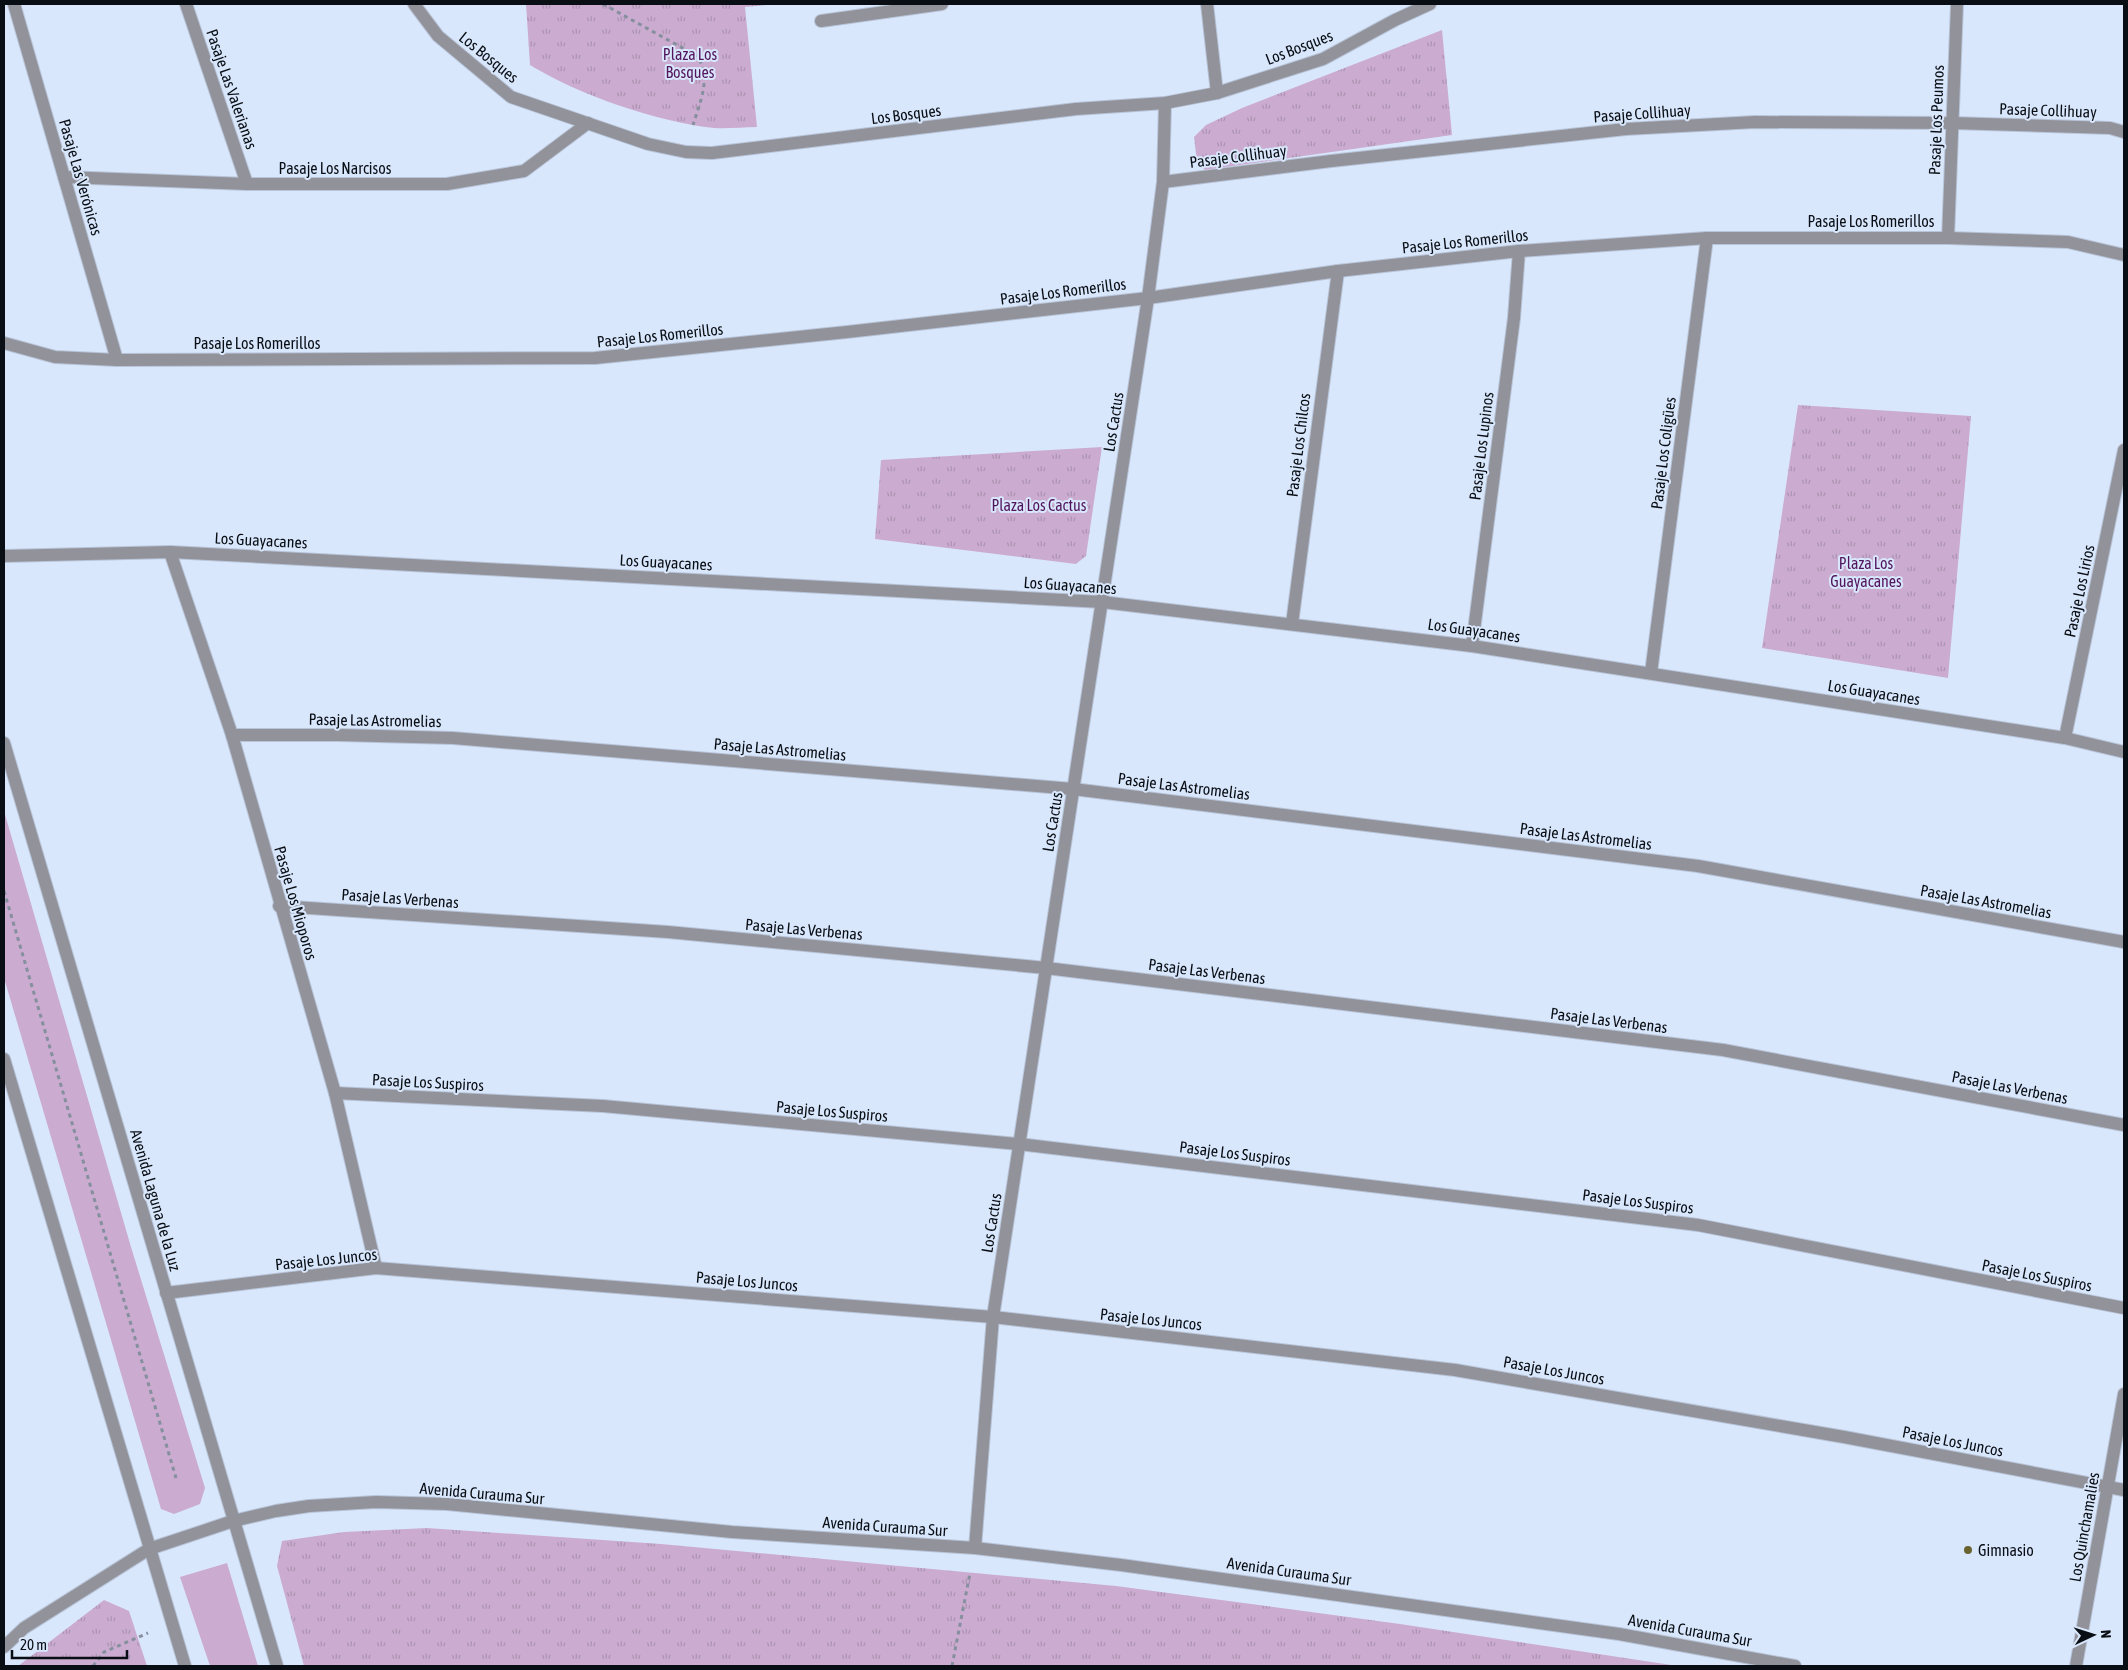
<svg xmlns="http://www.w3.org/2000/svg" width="2128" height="1670" font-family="'Asap Condensed',sans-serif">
  <defs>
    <pattern id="park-tufts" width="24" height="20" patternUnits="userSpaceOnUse" patternTransform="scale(1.25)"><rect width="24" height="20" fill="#cbacd0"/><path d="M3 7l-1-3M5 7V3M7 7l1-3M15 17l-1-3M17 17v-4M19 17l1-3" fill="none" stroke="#ad93b2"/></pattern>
  </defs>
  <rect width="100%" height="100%" fill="#d9e7fc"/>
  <g fill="#cbacd0">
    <path d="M4 811 131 1247 205 1488 200 1504 174 1514 161 1509 4 978Z"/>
    <path d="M227 1563 258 1666H210L180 1577Z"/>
  </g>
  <g fill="url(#park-tufts)">
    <path d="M526 4H779L745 7 757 127C743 127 728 129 714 128 657 122 579 95 530 65Z"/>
    <path d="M1442 30 1452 135 1205 170 1197 162 1194 137 1206 125 1242 108Z"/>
    <path d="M1798 405 1971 416 1948 678 1762 648Z"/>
    <path d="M1102 447 1086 556 1076 564 875 539 881 460Z"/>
    <path d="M427 1528 661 1544 1116 1586 1400 1624 1678 1666H304L277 1566 282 1541 344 1532Z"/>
    <path d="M104 1600 129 1611 147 1666H18Z"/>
  </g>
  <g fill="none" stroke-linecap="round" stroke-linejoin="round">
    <g stroke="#b8c4d7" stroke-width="14">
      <g id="minor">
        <path d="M14 4 117 360"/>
        <path d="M186 4 247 184"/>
        <path d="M414 4 438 36 511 97 648 144 686 152 712 153 1076 109 1165 103 1217 93 1323 59 1395 20 1430 4"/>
        <path d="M1207 4 1217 93"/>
        <path d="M821 21 942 4"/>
        <path d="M64 177 247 184H447L524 171 588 123"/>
        <path d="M1163 182 1331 161 1626 129 1755 122 1952 123 2110 128 2124 132"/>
        <path d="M1948 238 1957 4"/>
        <path d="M4 343 55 357 117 360 595 358 847 332 1148 298 1338 271 1519 251 1707 238H1948L2068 242 2124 255"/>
        <path d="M170 552 232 735 335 1093 376 1268"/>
        <path d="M4 556 170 552 1102 602 1472 646 2065 738 2124 752"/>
        <path d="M1292 624 1338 271"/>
        <path d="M1472 646 1514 318 1519 251"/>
        <path d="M1651 673 1707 238"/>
        <path d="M232 735H339L453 738 1073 789 1698 866 2124 942"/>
        <path d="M2065 738 2124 450"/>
        <path d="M4 743 277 1666"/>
        <path d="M279 906 668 932 1046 968 1723 1050 2124 1125"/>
        <path d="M4 1059 185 1666"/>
        <path d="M335 1093 603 1106 1019 1144 1698 1225 2124 1308"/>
        <path d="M166 1293 376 1268 993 1317 1455 1370 1844 1437 2124 1490"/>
        <path d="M975 1548 993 1317 1148 298 1163 182 1165 103"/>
        <path d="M4 1647 24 1628 149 1549 233 1521 276 1511 309 1506 376 1502 447 1504 732 1532 975 1548 1121 1565 1619 1634 1795 1666"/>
        <path d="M2076 1666 2124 1394"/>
      </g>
    </g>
    <g stroke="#858f9e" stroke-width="3" stroke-dasharray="4 4" stroke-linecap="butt">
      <path d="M603 4 697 56C712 77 700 102 693 125"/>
      <path d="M4 891 176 1478"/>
      <path d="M93 1666 104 1652 148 1633"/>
      <path d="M952 1666 970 1573"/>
    </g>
    <use href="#minor" stroke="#92929b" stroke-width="12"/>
  </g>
  <circle fill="#6a622f" stroke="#d9e7fc" stroke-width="2" cx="1968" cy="1550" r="5"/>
  <g text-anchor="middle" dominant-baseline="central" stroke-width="4" stroke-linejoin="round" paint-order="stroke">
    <g font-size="16" fill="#090e14" stroke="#d9e7fc">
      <text transform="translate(1299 47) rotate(-21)">Los Bosques</text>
      <text transform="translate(489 57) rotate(39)">Los Bosques</text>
      <text transform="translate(232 89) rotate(71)">Pasaje Las Valerianas</text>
      <text transform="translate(2048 110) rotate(2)">Pasaje Collihuay</text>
      <text transform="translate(1642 113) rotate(-4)">Pasaje Collihuay</text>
      <text transform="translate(906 114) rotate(-7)">Los Bosques</text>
      <text transform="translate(1936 120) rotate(-88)">Pasaje Los Peumos</text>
      <text transform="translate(1238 156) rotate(-7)">Pasaje Collihuay</text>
      <text x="335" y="168">Pasaje Los Narcisos</text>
      <text transform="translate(81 177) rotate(74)">Pasaje Las Verónicas</text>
      <text x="1871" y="221">Pasaje Los Romerillos</text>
      <text transform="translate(1465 241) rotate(-6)">Pasaje Los Romerillos</text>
      <text transform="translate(1063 291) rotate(-7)">Pasaje Los Romerillos</text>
      <text transform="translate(660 335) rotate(-6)">Pasaje Los Romerillos</text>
      <text x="257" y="343">Pasaje Los Romerillos</text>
      <text transform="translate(1113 422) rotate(-81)">Los Cactus</text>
      <text transform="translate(1298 445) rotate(-83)">Pasaje Los Chilcos</text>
      <text transform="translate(1481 446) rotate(-83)">Pasaje Los Lupinos</text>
      <text transform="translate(1663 453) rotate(-83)">Pasaje Los Coligües</text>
      <text transform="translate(261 540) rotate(3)">Los Guayacanes</text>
      <text transform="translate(666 562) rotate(3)">Los Guayacanes</text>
      <text transform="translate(1070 585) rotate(4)">Los Guayacanes</text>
      <text transform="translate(2079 591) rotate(-78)">Pasaje Los Lirios</text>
      <text transform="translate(1474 630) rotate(8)">Los Guayacanes</text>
      <text transform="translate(1874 692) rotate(9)">Los Guayacanes</text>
      <text transform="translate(375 720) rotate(1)">Pasaje Las Astromelias</text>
      <text transform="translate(780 749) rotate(5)">Pasaje Las Astromelias</text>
      <text transform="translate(1184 786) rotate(7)">Pasaje Las Astromelias</text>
      <text transform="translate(1052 822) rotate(-81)">Los Cactus</text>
      <text transform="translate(1586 836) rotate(7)">Pasaje Las Astromelias</text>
      <text transform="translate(400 898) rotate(4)">Pasaje Las Verbenas</text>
      <text transform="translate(1986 901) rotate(10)">Pasaje Las Astromelias</text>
      <text transform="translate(296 903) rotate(74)">Pasaje Los Mioporos</text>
      <text transform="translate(804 929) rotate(5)">Pasaje Las Verbenas</text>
      <text transform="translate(1207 971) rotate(7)">Pasaje Las Verbenas</text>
      <text transform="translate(1609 1020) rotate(7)">Pasaje Las Verbenas</text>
      <text transform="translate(428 1082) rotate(3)">Pasaje Los Suspiros</text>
      <text transform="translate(2010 1087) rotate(11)">Pasaje Las Verbenas</text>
      <text transform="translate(832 1111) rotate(5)">Pasaje Los Suspiros</text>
      <text transform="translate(1235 1153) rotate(7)">Pasaje Los Suspiros</text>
      <text transform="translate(156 1200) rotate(74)">Avenida Laguna de la Luz</text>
      <text transform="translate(1638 1201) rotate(7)">Pasaje Los Suspiros</text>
      <text transform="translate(991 1223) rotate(-81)">Los Cactus</text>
      <text transform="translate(326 1259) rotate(-6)">Pasaje Los Juncos</text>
      <text transform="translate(2037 1275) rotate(11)">Pasaje Los Suspiros</text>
      <text transform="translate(747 1281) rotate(5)">Pasaje Los Juncos</text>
      <text transform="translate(1151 1319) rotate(6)">Pasaje Los Juncos</text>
      <text transform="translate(1554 1370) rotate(10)">Pasaje Los Juncos</text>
      <text transform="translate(1953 1441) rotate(11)">Pasaje Los Juncos</text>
      <text transform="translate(482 1493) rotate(5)">Avenida Curauma Sur</text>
      <text transform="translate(885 1526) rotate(4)">Avenida Curauma Sur</text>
      <text transform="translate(2084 1527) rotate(-80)">Los Quinchamalies</text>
      <text transform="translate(1289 1571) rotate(8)">Avenida Curauma Sur</text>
      <text transform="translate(1690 1630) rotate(10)">Avenida Curauma Sur</text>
    </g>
    <g font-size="16" fill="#52155d" stroke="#d9e7fc">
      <text x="690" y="54">Plaza Los<tspan x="690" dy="18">Bosques</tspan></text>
      <text x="1039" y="505">Plaza Los Cactus</text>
      <text x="1866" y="563">Plaza Los<tspan x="1866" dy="18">Guayacanes</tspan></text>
    </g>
    <g font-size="16" fill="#090e14" stroke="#d9e7fc" text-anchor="start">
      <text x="1978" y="1550">Gimnasio</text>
    </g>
  </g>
  <rect width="2128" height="1670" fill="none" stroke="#090e14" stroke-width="10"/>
  <g transform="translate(2093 1635) rotate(86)" stroke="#d9e7fc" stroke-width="4" paint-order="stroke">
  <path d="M0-4L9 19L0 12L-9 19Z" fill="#090e14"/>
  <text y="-8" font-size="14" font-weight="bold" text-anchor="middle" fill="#090e14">N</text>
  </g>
  <path d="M12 1650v8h115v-8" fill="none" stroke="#090e14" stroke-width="2.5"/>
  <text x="20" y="1650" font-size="15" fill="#090e14" stroke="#d9e7fc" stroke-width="4" paint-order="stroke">20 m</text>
</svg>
